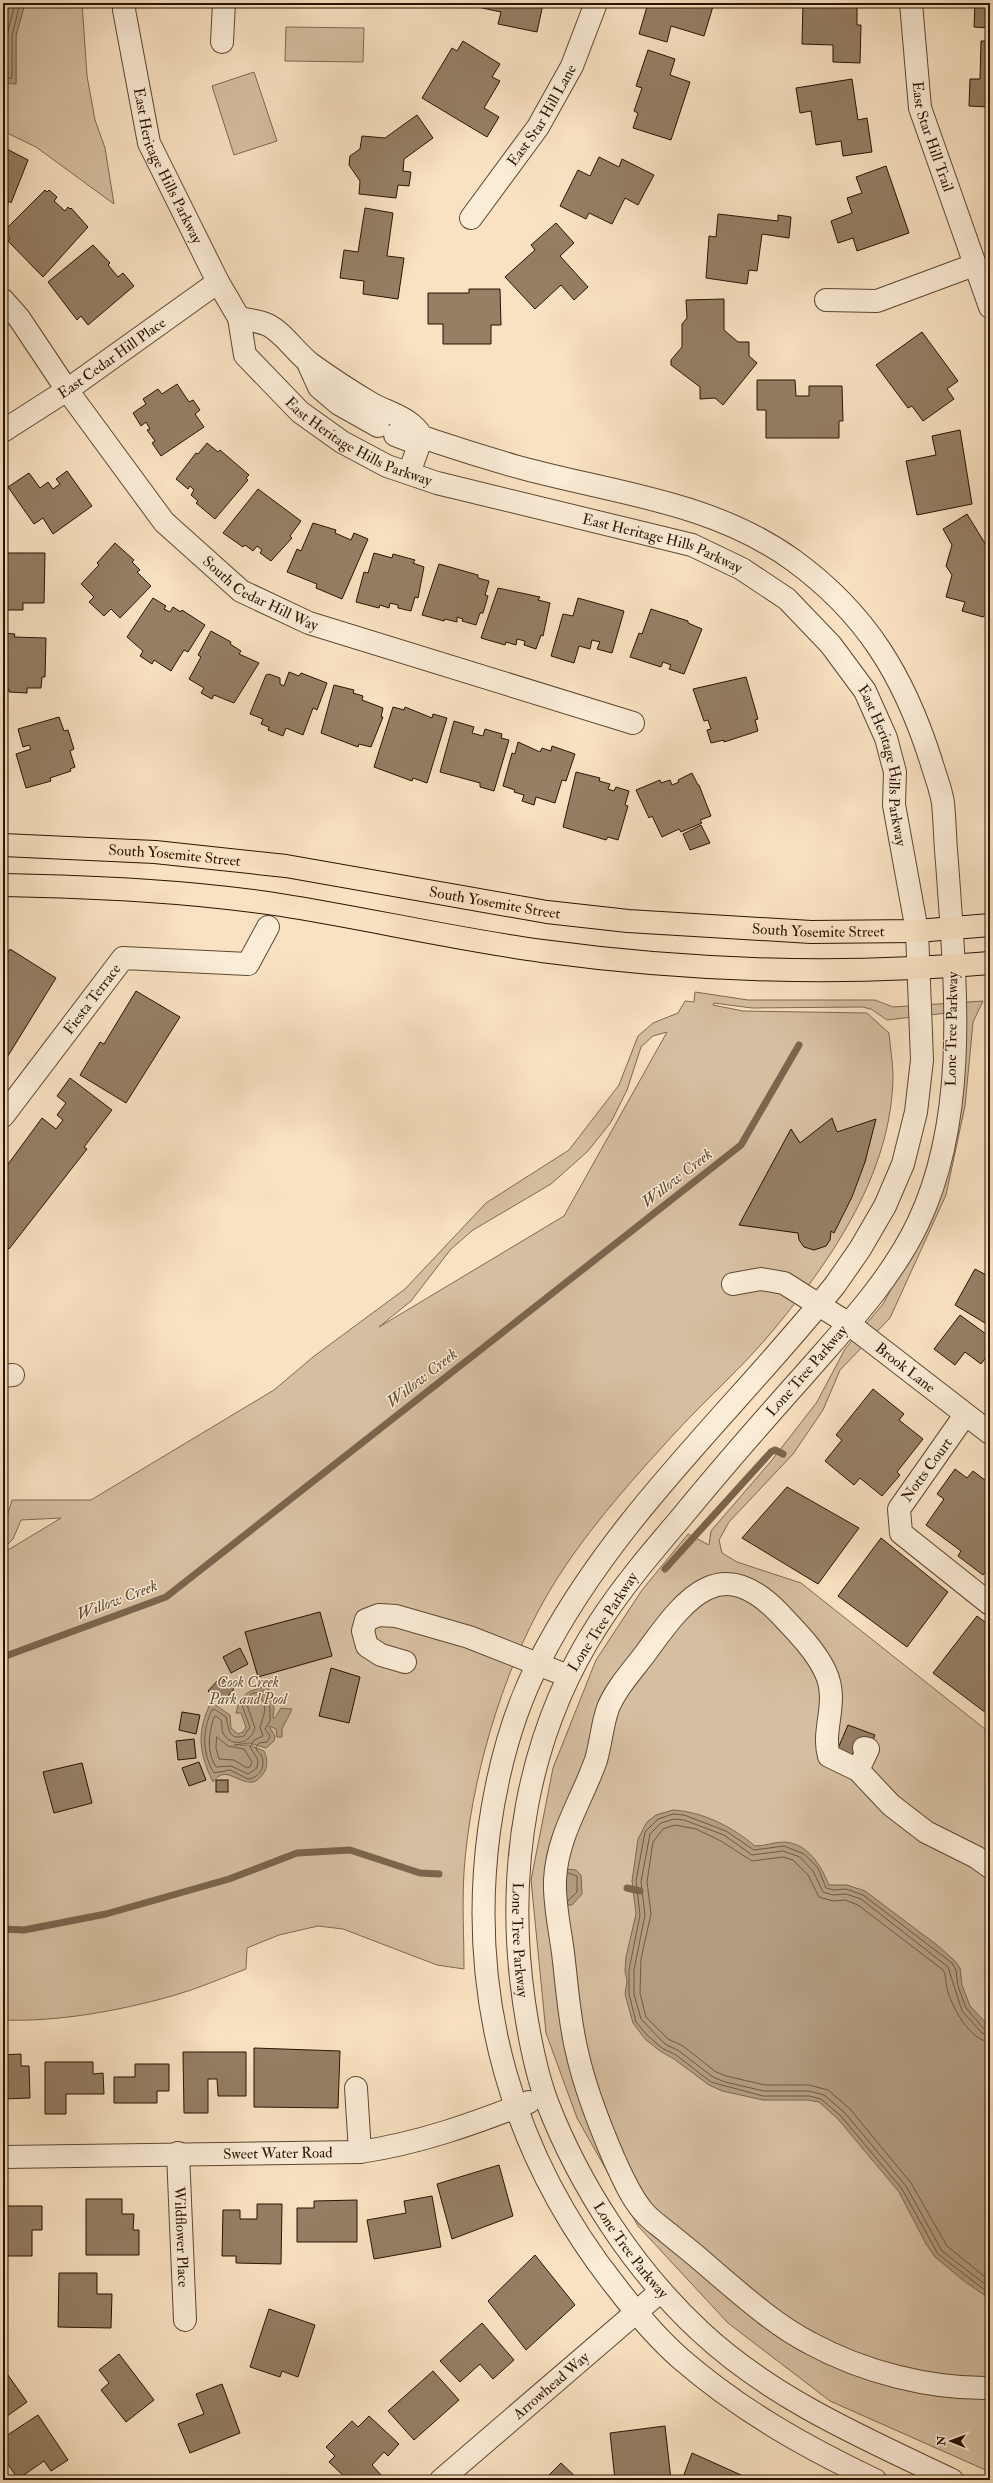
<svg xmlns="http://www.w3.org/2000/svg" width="993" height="2483" font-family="'IM FELL Double Pica',serif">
  <rect width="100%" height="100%" fill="#f9e2c2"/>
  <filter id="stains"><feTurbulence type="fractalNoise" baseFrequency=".005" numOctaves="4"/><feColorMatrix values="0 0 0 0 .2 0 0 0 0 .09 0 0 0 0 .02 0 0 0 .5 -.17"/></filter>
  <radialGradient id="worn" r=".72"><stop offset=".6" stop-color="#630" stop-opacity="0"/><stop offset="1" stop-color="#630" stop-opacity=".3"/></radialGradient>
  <g fill="#d6bfa1" stroke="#806951" fill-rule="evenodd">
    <path d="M25 3H82L87 76 95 120 105 148 114 204 36 147 3 131V83H16V36Z"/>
    <path d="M286 27 364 28 363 62 285 61Z"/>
    <path d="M254 72 277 141 234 155 212 86Z"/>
    <path d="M695 992 748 1000H875L893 1007 983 1001 973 1022 965 1106 946 1195 890 1318 840 1370 823 1410 793 1454 729 1522 719 1540 722 1553 737 1562 801 1583 990 1733V2472L830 2401 728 2323 638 2226 577 2118 546 2033 531 1880 553 1768 596 1660 642 1590 688 1534 709 1545 711 1531 772 1460 817 1402 845 1349 883 1304 911 1253 964 1011 887 1020 871 1009 862 1007 752 1008 714 1003 713 1005 743 1011 867 1013 889 1033C890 1047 893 1062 893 1076 892 1171 833 1258 775 1328 745 1365 707 1398 675 1433 630 1482 579 1539 546 1597 501 1675 470 1783 464 1872 462 1904 464 1937 464 1969L437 1965 343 1929 318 1926 279 1935 247 1948 246 1969C222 1978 197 1989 172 1996 118 2011 58 2022 3 2020V1553L61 1518 21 1520 13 1539 3 1549V1530L12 1500H91L274 1390 313 1357 405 1289 486 1203 569 1150 619 1085 638 1036 653 1023 678 1013 685 1001 694 1002ZM667 1032 564 1216 379 1327 411 1301 451 1249 473 1230 551 1184 588 1151 611 1122 627 1090 641 1047 653 1036Z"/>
  </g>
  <g fill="#b29c80" stroke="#7b654d">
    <path d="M3 3H25L16 36V84L3 83Z"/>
    <path d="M268 1686 274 1708 273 1718H275L281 1708 292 1709 282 1729V1737H277L276 1729 269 1726 275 1736 274 1741 266 1748 249 1743 234 1745H249L264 1751C270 1764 266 1775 254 1782 236 1784 226 1764 213 1782 199 1753 196 1733 211 1702L230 1715 231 1728 238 1734 243 1732 246 1727 241 1713H236C240 1693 250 1690 268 1686Z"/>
    <path d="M673 1810C704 1812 732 1827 755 1846 765 1846 774 1842 784 1842 808 1843 821 1866 829 1885H847L865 1891 937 1945 955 1961 960 1968 962 1985 970 2006 990 2027V2299L964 2281 935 2257 926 2244 899 2192 838 2119 819 2102 808 2100H763L722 2091 709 2085 674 2059 660 2051 645 2039 633 2023 625 1994 627 1981 625 1971 626 1957 636 1914 632 1881 638 1839 647 1822 656 1815Z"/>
    <path d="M566 1869 576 1870 581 1875 582 1894 572 1905H567L563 1872Z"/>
  </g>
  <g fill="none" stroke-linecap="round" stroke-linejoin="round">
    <g stroke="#6e5840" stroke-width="1">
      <path d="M3 74 7 73V35L15 3"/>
      <path d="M3 79 12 78V36L20 3"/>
      <path d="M264 1691 270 1708V1721L265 1729 270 1736 267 1742 259 1743 256 1747C256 1752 260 1752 262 1757 266 1768 258 1778 248 1779L230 1770 214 1773C202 1754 202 1730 212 1710L214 1709 226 1717C229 1728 228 1741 244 1736L250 1727 242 1705 251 1694Z"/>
      <path d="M260 1697C269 1706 263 1717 260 1727L263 1736 254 1740 250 1747 258 1760 257 1768 248 1774 231 1766 216 1767C206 1751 209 1733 214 1717L216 1716 221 1720C223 1725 221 1729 223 1733 232 1749 251 1743 255 1728L247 1705 253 1699Z"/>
      <path d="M217 1737 228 1746 244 1749 252 1762 250 1767 247 1768 234 1760 219 1759 216 1748Z"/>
      <path d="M568 1901 577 1892V1876L568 1873"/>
      <path d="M990 2031 984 2029 966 2008 958 1986 956 1970 952 1963 863 1895 846 1889 834 1890 826 1888 818 1868 804 1854 784 1846 754 1850 726 1831 684 1815 673 1814 658 1819 645 1832 636 1881 640 1915 629 1970V1994L636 2022 648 2036 662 2048 676 2055 711 2082 763 2096H809L821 2099 841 2116 902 2189 938 2254 990 2294"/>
      <path d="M990 2036 982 2033 962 2011 948 1967 861 1899 846 1894 833 1895 823 1892 813 1871 800 1857 783 1851 752 1855 724 1835 684 1820 674 1819 661 1823 650 1834 641 1882 645 1915 634 1970V1994L641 2019 665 2044 679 2051 713 2077 725 2082 764 2091H809L824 2095 845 2113 906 2186 942 2251 990 2288"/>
      <path d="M990 2042C970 2041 951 2006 947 1988 945 1982 947 1976 943 1970L858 1905 845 1900 833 1901 819 1897 808 1875 793 1860 783 1857 752 1861 721 1841 696 1829 675 1825 663 1829 653 1842 647 1882 651 1914 641 1959 640 1993 646 2017 668 2039 683 2046 716 2072 726 2076 765 2085H809L828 2090 850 2109 911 2183 947 2246 990 2281"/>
    </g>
    <g stroke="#7b654d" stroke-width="7">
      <path d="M665 1569 771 1452 775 1450 783 1454"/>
      <path d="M3 1657 166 1597 741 1145 799 1045"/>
      <path d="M627 1888 640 1891"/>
      <path d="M3 1929 24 1930 106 1914 229 1879 297 1853 350 1850 420 1873 439 1874"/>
    </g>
  </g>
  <g fill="#957f65" stroke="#291301">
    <path d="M483 3 543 4 537 32 498 24 501 12 482 8Z"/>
    <path d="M648 3H714L704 36 671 26 667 42 639 34Z"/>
    <path d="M803 3H857V25H861L860 63 833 62V45L802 44Z"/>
    <path d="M975 3H990V28L974 27Z"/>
    <path d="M463 41 500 64 492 77 500 81 484 108 499 117 487 137 422 98 452 48 457 51Z"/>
    <path d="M981 41H990V107L969 106 970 79H980Z"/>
    <path d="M648 50 675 59 670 75 690 82 671 140 633 128 638 113 634 111 642 88 636 86Z"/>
    <path d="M852 79 858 120 867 118 872 152 843 156 841 141 816 145 811 111 800 113 796 88Z"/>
    <path d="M417 115 433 138 404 159 403 171 411 172 409 186 398 185 396 198 359 194 360 181 349 165 350 156 360 149 362 136 385 138Z"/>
    <path d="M3 147 28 160 11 203 9 201 3 214Z"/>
    <path d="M599 157 619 167 622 159 654 175 638 205 625 198 612 224 589 213 586 219 560 206 578 170 590 176Z"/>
    <path d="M886 166 909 233 857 251 853 238 838 243 831 221 852 213 847 198 862 193 856 177Z"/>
    <path d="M45 190 47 192 49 190 57 197 54 201 65 211 68 207 70 209 71 208 88 227 43 277 8 241 10 238 3 232Z"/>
    <path d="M365 208 393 213 387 256 404 258 398 299 363 294 364 281 340 278 344 250 358 252Z"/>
    <path d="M718 214 778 221V215L791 217 789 238 762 234 757 271 749 270 747 284 706 278 709 236 716 237Z"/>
    <path d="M556 223 574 243 560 256 588 287 574 300 561 285 535 309 505 277 535 250 531 245Z"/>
    <path d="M93 245 110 263 108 265 118 277 123 273 134 286 88 325 81 316 77 320 48 282Z"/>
    <path d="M469 289H500L501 325H491V344H443V324H428V293H469Z"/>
    <path d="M724 299V330L738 342H749V356L757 363 723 405 715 398 700 399V387L671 365V360L682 347V324L687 318 686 300Z"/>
    <path d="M922 332 958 381 947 389 954 399 923 421 912 406 908 408 876 365Z"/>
    <path d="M757 380H795L796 396H809V386H842L843 421H839V438H766V410H757Z"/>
    <path d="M177 384 189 402 193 400 200 410 195 414 204 427 161 456 152 443 155 441 147 430 150 429 146 422 141 426 133 413 146 404 143 399 158 389 162 394Z"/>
    <path d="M960 430 972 504 917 515 906 461 936 455 932 436Z"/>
    <path d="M207 443 218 452 220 450 249 475 246 478 248 480 215 519 196 503 198 501 191 495 194 490 190 486 188 489 176 479 196 453 198 454Z"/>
    <path d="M67 471 92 506 53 534 43 518 34 524 8 487 29 473 40 488 48 482 53 489 60 484 56 479Z"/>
    <path d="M258 489 301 521 290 536 292 538 271 561 260 553 262 550 257 546 253 551 245 545 243 547 223 533Z"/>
    <path d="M967 514 986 545 990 546V612L983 617 962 611 965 602 946 597 952 575 946 566 952 545 943 529Z"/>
    <path d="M313 523 336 530 335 533 351 540 354 533 368 539 342 599 316 588 317 584 287 572 297 549 301 551Z"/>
    <path d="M115 543 134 560 132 562 140 570 137 572 151 586 120 618 111 609 104 616 89 602 94 597 81 584 99 565 97 563Z"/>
    <path d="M3 553H45L44 603H23V610H3V575H7V567H3Z"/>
    <path d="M374 553 392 558 393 554 415 560 413 563 424 567 418 598 415 597 411 611 398 608V605L390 603 389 608 380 605 379 608 356 602 364 572 368 573Z"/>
    <path d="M439 564 478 575V578L489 581 485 595 488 596 483 613H480L476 625 462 621 463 619 457 617V622L445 619 444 621 422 615Z"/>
    <path d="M498 588 540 597 538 600 550 603 543 636 541 635 536 649 524 645 525 641 517 639 516 645 506 642 505 645 481 638Z"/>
    <path d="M153 598 166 606 164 609 170 612 173 607 181 612 182 610 205 625 188 652 184 650 171 671 154 660 152 664 140 656 143 651 127 637Z"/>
    <path d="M578 598 624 611 612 653 597 649 600 642 592 640 590 649 579 646 574 663 551 656 563 614 573 616Z"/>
    <path d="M651 609 688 621V623L702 629 684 674 669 669 671 665 663 662 661 667 630 657 639 633 642 634Z"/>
    <path d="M211 631 231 642 230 644 241 651 239 654 259 663 234 703 214 695 212 699 201 693 204 688 189 679 201 657 198 655Z"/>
    <path d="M3 633 15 634 14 637 46 638 45 677H42L41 688H27V693L9 692V689H3Z"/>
    <path d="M289 672 299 676 301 673 327 683 317 710 313 708 303 735 286 728 283 736 268 730 269 727 261 724 263 719 250 714 266 675 269 674 280 678V684L284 686Z"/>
    <path d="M746 677 758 719 755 720 758 731 724 742V740L711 743 707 730 711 729 708 720 704 721 693 689Z"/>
    <path d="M334 685 354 690 353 693 363 696 362 700 383 708 381 717H383L371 747 359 744 358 747 321 733Z"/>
    <path d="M393 707 404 710 405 707 432 718 433 714 447 718 427 783 413 778 412 781 374 767Z"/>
    <path d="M59 717 64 731 68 730 74 749 70 751 75 767 70 769 71 771 50 778 51 781 26 788 16 754 31 749 29 745 23 747 18 729Z"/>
    <path d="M454 721 474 727 472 733 483 736 485 729 502 734 501 738 509 740 494 791 480 787V783L440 772Z"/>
    <path d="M518 742 540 752 542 748 551 751 552 746 575 754 566 781 562 780 555 803 536 797 534 805 522 801 524 795 514 792 515 790 503 786 512 753 515 754Z"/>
    <path d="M576 772 600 778 599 781 610 784 608 789 614 791 616 787 629 791 625 805 628 806 618 840 608 837 606 840 563 827Z"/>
    <path d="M692 773 698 785H699L711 816 700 820 702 823 681 832 679 829 662 837 652 816 649 818 636 790 660 780 661 783 670 780 672 785 679 782 678 780Z"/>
    <path d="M701 825 710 843 690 850 683 834Z"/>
    <path d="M10 949 56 978 3 1064V961Z"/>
    <path d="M136 991 180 1017 126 1103 80 1075 100 1042 104 1044Z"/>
    <path d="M70 1078 112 1110 84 1147 87 1149 9 1249 3 1245V1192L7 1186 3 1183V1171L42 1118 56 1129 63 1120 57 1115 66 1103 57 1096Z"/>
    <path d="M832 1118 837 1132 876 1119 865 1162 852 1197 834 1233 831 1231 830 1240 826 1246 814 1250 804 1247 799 1240 798 1233 739 1225 791 1129 800 1143Z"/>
    <path d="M975 1269 990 1277V1326L955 1305Z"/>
    <path d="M960 1315 990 1337V1352L981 1364 965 1352 955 1365 934 1349Z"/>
    <path d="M873 1389 904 1414 899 1420 923 1439 897 1472 900 1475 882 1496 860 1478 854 1485 825 1461 842 1440 836 1435Z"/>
    <path d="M955 1469 967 1478 973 1471 990 1484V1565L983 1575 958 1556 961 1551 926 1525 944 1499 937 1494Z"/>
    <path d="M787 1487 859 1528 818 1584 742 1538Z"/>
    <path d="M881 1538 948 1592 907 1647 838 1596Z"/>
    <path d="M320 1612 332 1656 258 1677 245 1632Z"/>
    <path d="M977 1616 990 1626V1716L933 1673Z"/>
    <path d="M240 1648 248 1664 231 1673 223 1657Z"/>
    <path d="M331 1668 360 1677 349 1723 319 1716Z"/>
    <path d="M221 1677 234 1689 222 1703 208 1691Z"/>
    <path d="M182 1712 200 1715 196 1734 179 1730Z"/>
    <path d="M848 1725 875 1735 863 1765 836 1753Z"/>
    <path d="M194 1739 196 1758 178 1760 176 1741Z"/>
    <path d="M199 1762 206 1780 189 1786 182 1768Z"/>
    <path d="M82 1763 92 1803 54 1813 43 1772Z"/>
    <rect x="216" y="1780" width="12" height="12"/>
    <path d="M254 2048 340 2051 338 2108 254 2107Z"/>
    <path d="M183 2052H246V2096H218L217 2079H208V2113H184Z"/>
    <path d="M21 2054V2066H29L30 2098 3 2099V2055Z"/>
    <path d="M45 2062H93V2074L103 2073 104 2094H66V2114H45Z"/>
    <path d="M135 2064H169V2091H157V2103H114V2077H135Z"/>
    <path d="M499 2165 513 2216 452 2239 437 2184Z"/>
    <path d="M432 2196 441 2247 374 2259 367 2220 406 2213 404 2201Z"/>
    <path d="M86 2199H122V2214H134L133 2230H139V2255H86Z"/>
    <path d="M357 2200V2242H297V2208H314V2201Z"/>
    <path d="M257 2204H282L281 2264 236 2263V2256H222L223 2210H240V2219H257Z"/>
    <path d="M3 2206H42V2230H32V2256H3Z"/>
    <path d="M535 2255 575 2305 526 2350 488 2301Z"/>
    <path d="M59 2273H97V2294H112L111 2328 58 2327Z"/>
    <path d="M269 2309 315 2325 298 2377 282 2371 280 2377 250 2367Z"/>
    <path d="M482 2323 514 2360 493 2379 480 2364 460 2382 440 2361Z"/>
    <path d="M119 2354 154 2400 126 2422 101 2390 109 2383 99 2370Z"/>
    <path d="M3 2368 27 2402 3 2419Z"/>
    <path d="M433 2371 459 2400 414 2440 388 2411Z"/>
    <path d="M222 2384 240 2433 190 2453 178 2424 204 2414 196 2394Z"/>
    <path d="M38 2415 68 2460 51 2471 44 2461 18 2479 3 2457V2438Z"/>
    <path d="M369 2416 399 2444 388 2456 384 2452 372 2465 382 2476 378 2480H348L329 2462 335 2456 326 2447 352 2421 358 2427Z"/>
    <path d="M665 2426 671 2480H615L610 2433Z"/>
    <path d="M692 2453 750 2479 749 2480H682Z"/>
    <path d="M561 2463 579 2480H544Z"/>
  </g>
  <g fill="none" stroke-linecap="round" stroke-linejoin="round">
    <g stroke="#5d4731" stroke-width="24">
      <g id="minor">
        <path id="s1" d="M125 3 124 10 149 143 218 282 239 318 245 355 300 412 342 442 387 466 437 483 692 545 742 569 787 599 831 645 865 691 886 738 895 772 894 805 917 931 922 1060 916 1112 903 1164 885 1206 860 1249 835 1285C736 1409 612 1518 539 1662 512 1714 497 1773 489 1831 467 1998 512 2156 617 2288 636 2313 657 2338 681 2359 740 2410 805 2447 875 2480"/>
        <path id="s2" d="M911 3 920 108 990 307"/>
        <path d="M222 42 224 3"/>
        <path id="s3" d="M471 218 538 127 572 66 596 3"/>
        <path id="s4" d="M3 300 19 318 67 390 164 522 241 591 309 623 633 723"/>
        <path d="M826 300 877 301 974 265"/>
        <path id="s5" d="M239 318C249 320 259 321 268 325 284 333 296 353 311 364 330 378 352 392 372 404 385 411 400 415 411 424 431 441 409 432 434 441 461 450 490 459 518 467 612 493 711 501 793 560 866 613 904 676 931 761 935 775 941 789 943 803 945 823 945 843 947 862 955 979 970 1114 918 1223 891 1280 845 1328 804 1375 762 1422 720 1470 680 1519 651 1553 623 1586 599 1623 526 1735 505 1871 524 2002 529 2036 535 2070 547 2102 580 2187 634 2270 701 2332 773 2399 864 2438 952 2480"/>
        <path d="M309 365 319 387 339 404 378 426"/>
        <path id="s6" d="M3 431 67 390 218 282"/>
        <path d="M395 435 408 440 422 437"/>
        <path d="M409 473 422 437"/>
        <path id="s7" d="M3 1116 123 958 248 964 268 927"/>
        <path id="s8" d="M733 1284 761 1279 784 1283 849 1324 990 1433"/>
        <path d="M3 1376 13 1375"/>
        <path d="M965 1415 899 1509 901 1533 990 1604"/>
        <path d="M405 1662 381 1655 367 1646 363 1631 366 1620 379 1615 396 1616 469 1637 568 1676"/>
        <path d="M858 1770 868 1749 864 1748"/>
        <path d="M990 1867 976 1857 926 1832 891 1805 858 1770 829 1756C821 1729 840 1702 825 1671 815 1650 796 1631 780 1614 722 1553 687 1596 650 1647 636 1667 617 1686 608 1708 602 1725 601 1743 596 1760 582 1800 557 1836 555 1880 554 1904 560 1929 563 1953 567 1985 569 2020 577 2052 585 2089 599 2124 614 2159 622 2176 630 2196 643 2211 650 2220 660 2226 668 2233 687 2248 706 2264 724 2280 751 2303 779 2327 810 2343 863 2372 930 2389 990 2388"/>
        <path d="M356 2088 360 2152"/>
        <path id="s9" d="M178 2153 185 2320"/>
        <path id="s10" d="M3 2157 360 2152C420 2143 473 2124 529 2102"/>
        <path id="s11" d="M441 2480 661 2291"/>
      </g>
    </g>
    <g stroke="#291301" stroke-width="24">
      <g id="major">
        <path id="s12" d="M3 845 155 852 286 866 547 912 628 921 811 932 917 931 990 925"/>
        <path d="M3 885C96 887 189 891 281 905 369 919 455 939 542 951 690 971 841 976 990 963"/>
      </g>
    </g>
    <use href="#minor" stroke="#fbecd7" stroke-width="22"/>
    <use href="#major" stroke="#f9e2c2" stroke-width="22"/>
  </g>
  <g text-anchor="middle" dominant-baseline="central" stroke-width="3" stroke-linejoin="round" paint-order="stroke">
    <g font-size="15" fill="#291301" stroke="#fbecd7">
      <text stroke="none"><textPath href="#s3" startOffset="125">East Star Hill Lane</textPath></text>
      <text stroke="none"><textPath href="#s2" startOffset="136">East Star Hill Trail</textPath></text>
      <text stroke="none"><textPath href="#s1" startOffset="170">East Heritage Hills Parkway</textPath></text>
      <text stroke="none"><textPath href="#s6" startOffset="131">East Cedar Hill Place</textPath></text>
      <text stroke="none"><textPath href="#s1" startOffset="522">East Heritage Hills Parkway</textPath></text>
      <text stroke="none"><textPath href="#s1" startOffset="845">East Heritage Hills Parkway</textPath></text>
      <text stroke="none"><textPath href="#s4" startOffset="396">South Cedar Hill Way</textPath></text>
      <text stroke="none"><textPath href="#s1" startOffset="1182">East Heritage Hills Parkway</textPath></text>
      <text stroke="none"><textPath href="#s12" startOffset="172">South Yosemite Street</textPath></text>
      <text stroke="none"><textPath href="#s12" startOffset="496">South Yosemite Street</textPath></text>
      <text stroke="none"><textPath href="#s12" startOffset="821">South Yosemite Street</textPath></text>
      <text stroke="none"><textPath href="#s7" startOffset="147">Fiesta Terrace</textPath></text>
      <text transform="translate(952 1029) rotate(-89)">Lone Tree Parkway</text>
      <text stroke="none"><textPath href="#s8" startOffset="200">Brook Lane</textPath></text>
      <text transform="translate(807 1371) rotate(-49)">Lone Tree Parkway</text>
      <text transform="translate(927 1470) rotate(-54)">Notts Court</text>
      <text transform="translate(603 1622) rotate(-57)">Lone Tree Parkway</text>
      <text stroke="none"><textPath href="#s5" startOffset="2178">Lone Tree Parkway</textPath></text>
      <text stroke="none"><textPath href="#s10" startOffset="275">Sweet Water Road</textPath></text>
      <text stroke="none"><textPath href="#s9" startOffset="84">Wildflower Place</textPath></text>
      <text stroke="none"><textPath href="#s5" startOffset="2514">Lone Tree Parkway</textPath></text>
      <text stroke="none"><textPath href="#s11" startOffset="145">Arrowhead Way</textPath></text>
    </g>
    <g font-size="15" font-style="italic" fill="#664f39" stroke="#fbecd7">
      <text x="248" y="1682">Cook Creek<tspan x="248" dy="17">Park and Pool</tspan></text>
    </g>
    <g font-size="16" font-style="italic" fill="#604a34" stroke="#fbecd7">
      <text transform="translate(677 1178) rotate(-38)">Willow Creek</text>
      <text transform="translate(422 1378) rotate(-38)">Willow Creek</text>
      <text transform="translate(117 1600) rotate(-21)">Willow Creek</text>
    </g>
  </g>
  <rect width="993" height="2483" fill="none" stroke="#f9e2c2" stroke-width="16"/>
  <rect x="4" y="4" width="985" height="2475" fill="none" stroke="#291301" stroke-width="2"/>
  <rect x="8" y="8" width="977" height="2467" fill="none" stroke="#291301"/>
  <g transform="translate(951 2441) rotate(271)" stroke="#fbecd7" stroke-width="3" paint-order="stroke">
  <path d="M0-3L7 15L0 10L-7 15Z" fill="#291301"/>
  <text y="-6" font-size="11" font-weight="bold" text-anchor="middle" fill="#291301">N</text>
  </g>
  <rect width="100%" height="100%" filter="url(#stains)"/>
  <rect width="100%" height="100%" fill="url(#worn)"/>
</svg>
